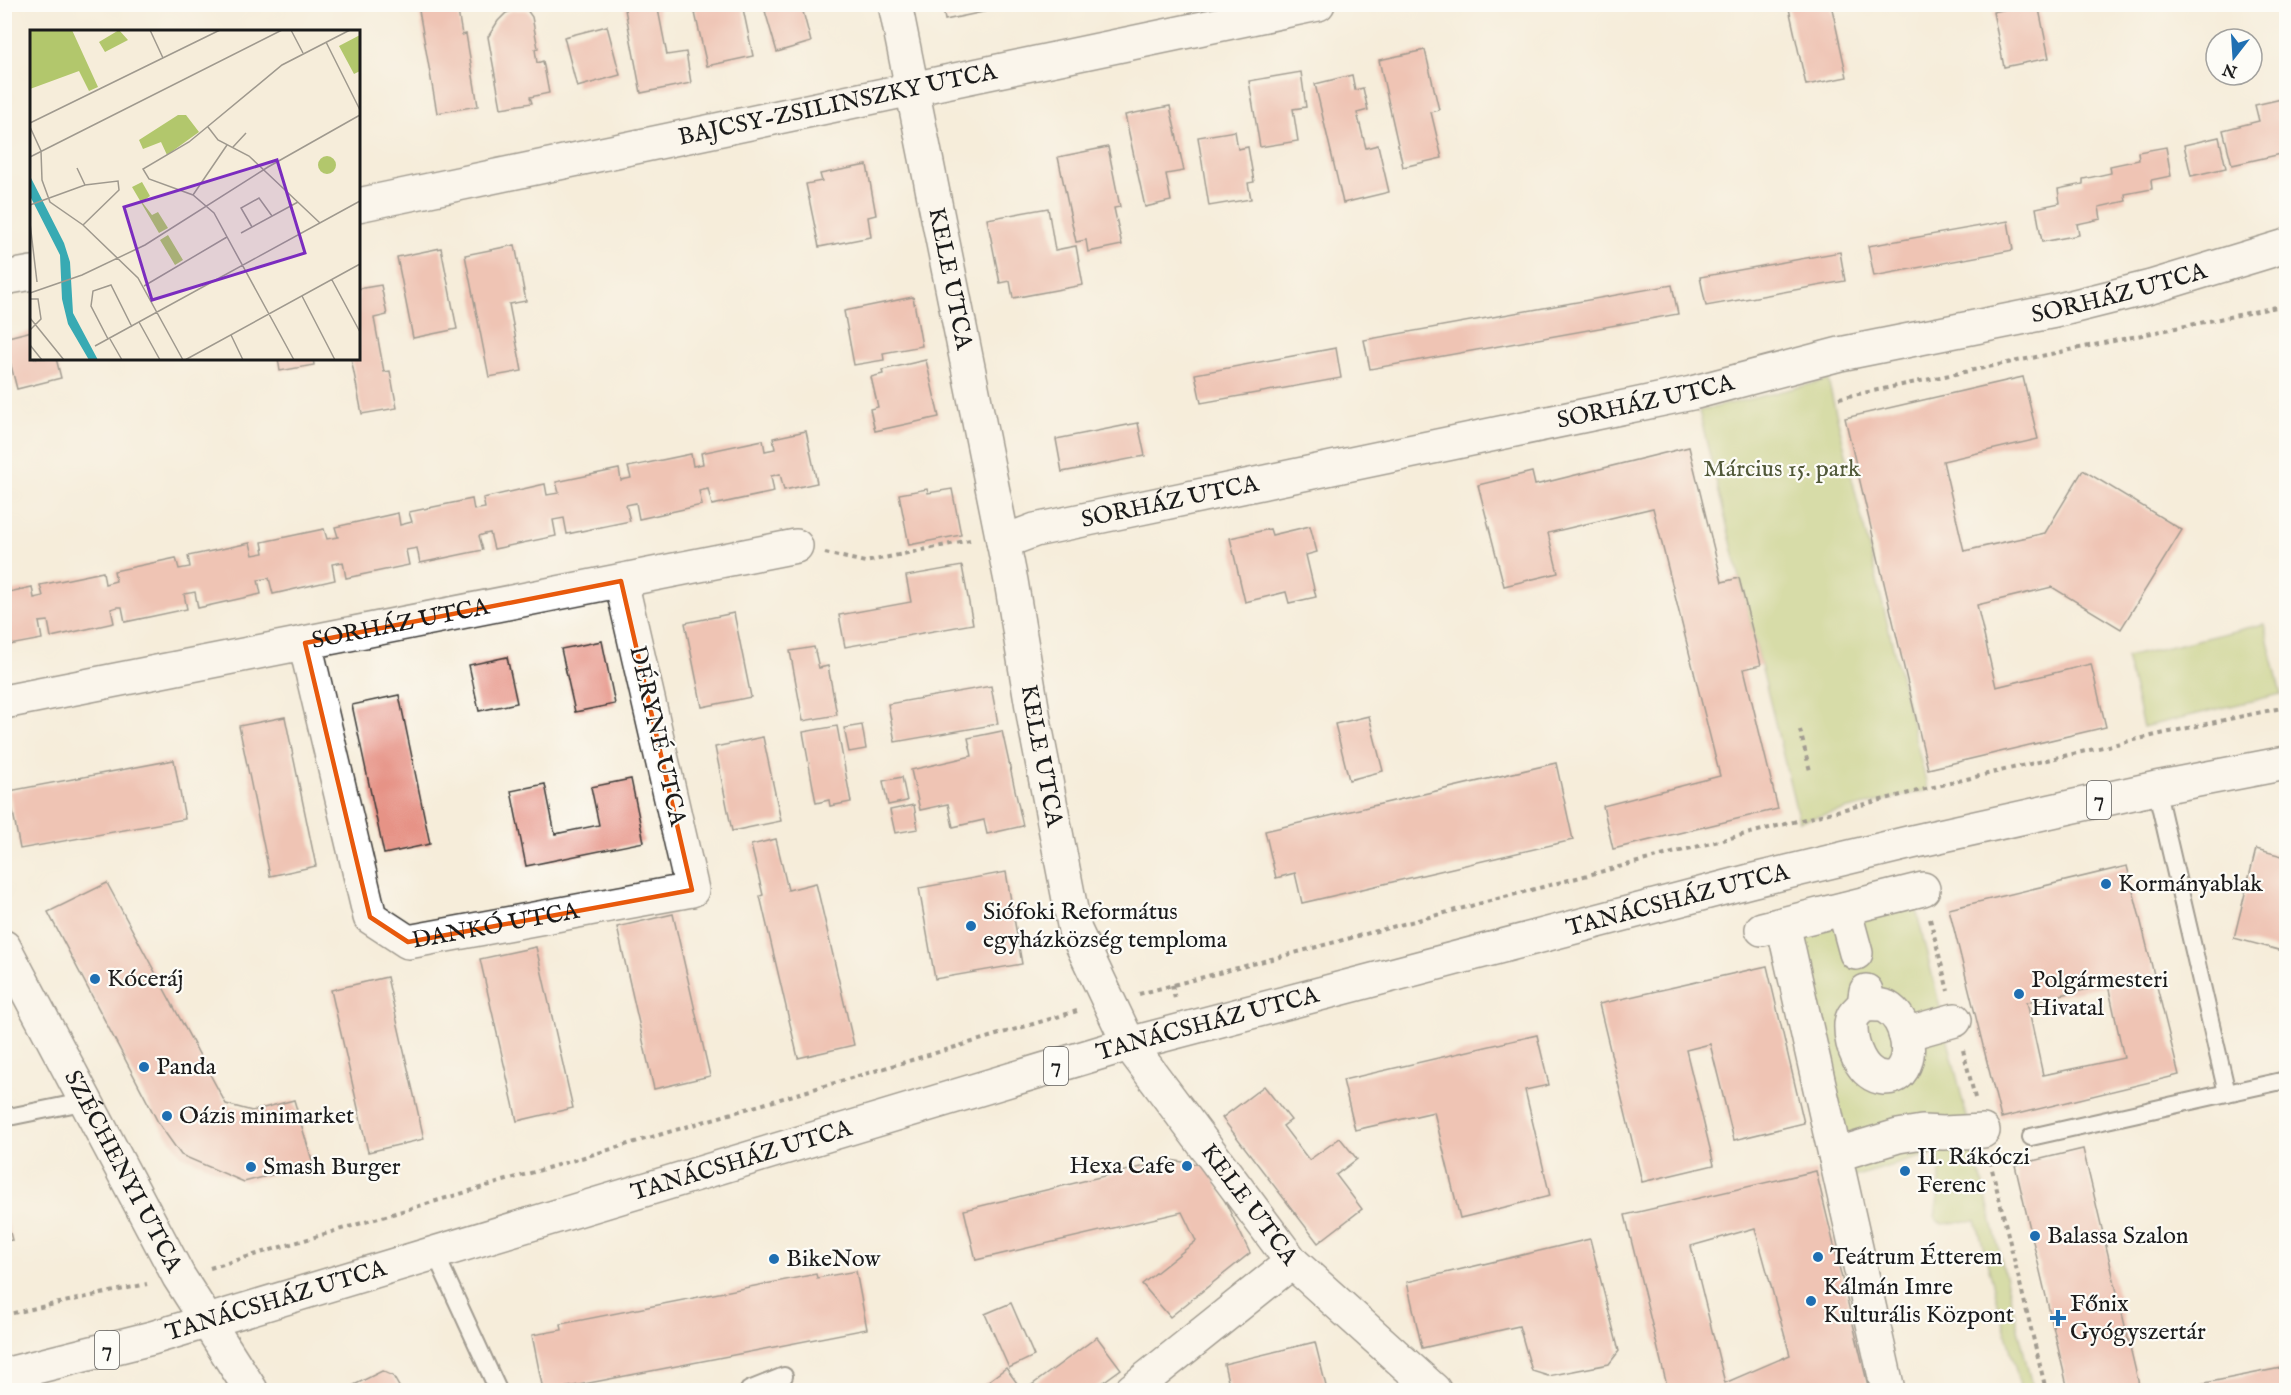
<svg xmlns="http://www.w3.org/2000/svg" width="2291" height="1395" font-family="'IM FELL English',serif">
  <rect width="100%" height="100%" fill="#fdfcf7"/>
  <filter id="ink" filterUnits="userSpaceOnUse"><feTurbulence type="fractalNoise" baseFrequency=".0167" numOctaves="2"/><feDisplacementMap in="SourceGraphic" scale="12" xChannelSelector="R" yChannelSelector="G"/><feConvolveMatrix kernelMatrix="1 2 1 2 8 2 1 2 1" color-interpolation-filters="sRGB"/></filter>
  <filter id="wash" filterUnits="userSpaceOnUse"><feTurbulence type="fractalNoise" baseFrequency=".008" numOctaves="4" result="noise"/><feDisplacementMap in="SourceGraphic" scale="24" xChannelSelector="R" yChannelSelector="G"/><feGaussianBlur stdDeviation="1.35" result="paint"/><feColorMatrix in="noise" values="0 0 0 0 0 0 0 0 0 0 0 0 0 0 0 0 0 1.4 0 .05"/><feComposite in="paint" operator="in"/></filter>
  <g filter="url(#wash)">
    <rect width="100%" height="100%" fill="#f6edda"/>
    <g fill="#b2c76c" stroke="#677244" stroke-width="1.5">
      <path d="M1828 380 1928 790 1799 821 1699 411Z"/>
      <path d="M2264 624 2281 694 2143 727 2126 657Z"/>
      <path d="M1911 888 2033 1390H2021L1976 1220 1943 1224 1938 1222 1935 1217 1940 1185 1939 1156 1932 1154 1849 1178 1769 923Z"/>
    </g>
    <g id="blocks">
      <g fill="#e69386" fill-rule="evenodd">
        <path d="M624 4H657L667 55 686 52 691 83 641 93Z"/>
        <path d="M693 4H742L753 56 707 66Z"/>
        <path d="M788 4H801L811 42 777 52 765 11Z"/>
        <path d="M942 4H1006L1007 7 945 20Z"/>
        <path d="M1788 4H1831L1847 77 1806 85Z"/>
        <path d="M2029 4H2038L2049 58 2004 67 1993 12Z"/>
        <path d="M418 5H457L462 35 466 34 478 106 437 113Z"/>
        <path d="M514 10H527L532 17 538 48 535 49 537 63 543 61 549 93 530 97 532 103 501 108 488 37 498 21 506 13Z"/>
        <path d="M607 26 620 75 577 87 564 37Z"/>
        <path d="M1425 50 1439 110 1431 112 1442 158 1403 167 1379 60Z"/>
        <path d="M1301 72 1306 107 1293 109 1298 141 1260 147 1249 81Z"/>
        <path d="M1352 75 1355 90 1363 88 1368 110 1357 113 1366 148 1378 145 1389 192 1343 203 1315 84Z"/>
        <path d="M2286 98V153L2232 165 2223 130 2259 121 2255 105Z"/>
        <path d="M1170 106 1184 171 1166 174 1171 201 1145 207 1125 115Z"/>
        <path d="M1235 131 1238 149 1248 147 1254 182 1248 183 1251 199 1209 206 1198 137Z"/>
        <path d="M2219 137 2226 168 2191 176 2184 145Z"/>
        <path d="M1108 147 1120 207 1114 208 1122 245 1088 252 1086 240 1076 242 1058 157Z"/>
        <path d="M2166 147 2171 176 2151 180 2152 189 2125 194 2126 201 2099 207 2101 219 2077 224 2079 235 2042 242 2036 208 2060 203 2058 189 2083 184V179L2111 173 2110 166 2139 160 2138 152Z"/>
        <path d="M867 165 876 215 868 217 871 237 819 247 806 184 822 181 820 174Z"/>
        <path d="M1048 208 1055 250 1076 246 1083 285 1013 298 1010 281 1000 283 987 219Z"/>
        <path d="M2008 221 2013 250 1874 276 1868 246Z"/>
        <path d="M515 245 526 301 509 304 522 371 489 377 465 255Z"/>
        <path d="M441 248 457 329 413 338 397 257Z"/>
        <path d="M1840 252 1845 281 1706 306 1700 277Z"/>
        <path d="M381 285 387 315 374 318 384 372 390 371 397 408 362 414 351 358H358V289Z"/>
        <path d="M1672 285 1678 314 1370 369 1364 340Z"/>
        <path d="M913 297 922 346 883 353 884 360 854 365 844 311Z"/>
        <path d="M32 331V358H56L61 378 17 389 4 338Z"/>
        <path d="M1336 348 1341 378 1201 403 1195 374Z"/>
        <path d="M278 358H313L314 365 280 371Z"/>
        <path d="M926 360 939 417 875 431 870 409 878 407 871 377 883 374 882 370Z"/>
        <path d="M2023 377 2038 439 1943 461 1964 551 2045 533 2083 470 2182 530 2121 629 2052 587 1977 605 1996 687 2091 664 2106 727 1928 769 1845 418Z"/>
        <path d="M1138 423 1145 456 1062 472 1056 439Z"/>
        <path d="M806 431 817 483 784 490 780 474 776 475 771 476 774 492 712 505 708 489 699 491 702 505 639 519 636 503 626 505 630 521 567 534 564 518 553 520 556 536 494 549 490 533 485 534 479 536 483 550 420 563 417 548 406 550 409 565 346 578 343 562 332 564 335 580 273 594 269 578 258 580 261 594 198 608 195 592 184 594 187 609 125 622 122 607H117L111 609 114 623 51 637 48 621 39 622 42 639 10 645 4 619V593L32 587 34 598 43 596 40 585 103 572 105 584 116 581 114 571 176 558 179 569 190 567 188 556 250 543 253 555 264 553 262 542 324 529 327 539 338 537 335 527 398 513 400 525 412 522 409 512 472 499 474 510 485 508 483 498 545 484 547 495 559 493 556 482 619 469 621 480 631 478 628 467 691 454 693 466 703 464 701 453 763 440 765 451 775 449 773 438Z"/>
        <path d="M1689 447 1722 582 1739 578 1761 665 1744 669 1778 809 1613 849 1603 806 1720 776 1653 508 1548 533 1558 573 1504 586 1478 485 1532 472 1535 485Z"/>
        <path d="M927 489 928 493 952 489 961 535 909 545 899 494Z"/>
        <path d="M1310 526 1317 552 1306 555 1316 597 1289 603 1286 592 1245 602 1230 538 1270 529 1272 535Z"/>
        <path d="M962 566 973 624 845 647 839 615 911 602 906 576Z"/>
        <path d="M734 613 751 697 702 707 685 623Z"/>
        <path d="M602 641 615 704 575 712 561 649Z"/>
        <path d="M814 647 819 668 828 666 837 715 803 721 790 651Z"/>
        <path d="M507 657 517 703 479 711 469 665Z"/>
        <path d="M991 686 998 724 895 742 888 704Z"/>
        <path d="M399 695 430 844 384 854 352 705Z"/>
        <path d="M1369 716 1383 771 1349 780 1335 724Z"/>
        <path d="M285 717 316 866 270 876 239 726Z"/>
        <path d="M862 725 866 749 849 752 844 728Z"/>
        <path d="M837 726 851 802 830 806 829 800 816 803 803 732Z"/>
        <path d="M1002 731 1023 826 987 834 984 820 953 827 948 804 920 810 911 770 972 756 968 738Z"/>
        <path d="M763 737 781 821 732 831 715 747Z"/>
        <path d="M174 760 185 819 20 849 9 791Z"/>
        <path d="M1556 763 1573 840 1302 903 1295 873 1276 878 1265 831Z"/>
        <path d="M902 777 907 801 888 805 883 781Z"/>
        <path d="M631 779 644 842 526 866 511 791 545 784 555 834 599 825 591 787Z"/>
        <path d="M914 805 918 829 895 833 890 810Z"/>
        <path d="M776 839 788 890 816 883 854 1045 798 1058 760 896 763 895 751 845Z"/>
        <path d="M2256 849 2286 857V952L2234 938Z"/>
        <path d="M2127 866 2179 1075 2001 1118 1949 909ZM2108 985 2124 1058 2043 1075 2027 1002Z"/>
        <path d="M1006 872 1022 964 935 979 919 888Z"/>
        <path d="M107 883 226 1104 252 1111 294 1100 313 1164 244 1182 181 1155 159 1124 48 912Z"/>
        <path d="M673 914 710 1076 654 1089 617 927Z"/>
        <path d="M536 947 573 1108 517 1121 480 959Z"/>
        <path d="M1767 966 1804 1123 1734 1140 1710 1044 1686 1050 1714 1165 1642 1182 1599 1004Z"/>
        <path d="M387 977 424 1139 368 1152 331 990Z"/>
        <path d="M1537 1035 1549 1085 1525 1090 1550 1196 1460 1218 1434 1112 1355 1130 1343 1080Z"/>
        <path d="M1264 1086 1291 1120 1283 1126 1309 1160 1340 1138 1357 1159 1336 1175 1362 1209 1318 1243 1222 1118Z"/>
        <path d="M2083 1149 2140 1389 2132 1390H2068L2015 1165Z"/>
        <path d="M1170 1160 1208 1166 1250 1253 1170 1317 1142 1284 1196 1241 1182 1212 976 1260 964 1210Z"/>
        <path d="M1816 1171 1869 1390H1668L1625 1215ZM1755 1228 1790 1355 1725 1383 1691 1246Z"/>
        <path d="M4 1210 12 1240 4 1241Z"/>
        <path d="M1590 1239 1619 1351 1609 1364 1548 1376 1532 1371 1519 1326 1422 1348 1407 1282Z"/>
        <path d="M856 1271 867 1329 553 1390H543L532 1335 562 1330 561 1324 816 1274 817 1278Z"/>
        <path d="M1011 1303 1034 1356 1009 1368 985 1314Z"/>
        <path d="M1097 1337 1121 1369 1092 1390H1025Z"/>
        <path d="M1315 1342 1327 1390H1230L1224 1364Z"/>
        <path d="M2286 1367V1390H2205L2200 1384Z"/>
        <path d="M1006 1368 1022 1390H976Z"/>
        <path d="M382 1371 393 1376 401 1390H344Z"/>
      </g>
    </g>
  </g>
  <g filter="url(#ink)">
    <use href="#blocks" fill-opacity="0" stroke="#3d3b38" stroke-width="1.5"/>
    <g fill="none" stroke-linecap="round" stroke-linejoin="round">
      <g stroke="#3d3b38" stroke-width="20">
        <g id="lane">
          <path d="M2156 788 2227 1093 2286 1080"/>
          <path d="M4 1118 87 1101"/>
          <path d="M2031 1137 2227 1093"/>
          <path d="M435 1253 498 1390"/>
          <path d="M749 1390 784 1376"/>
        </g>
      </g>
      <g stroke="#3d3b38" stroke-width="36">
        <g id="street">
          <path id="s1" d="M895 4 1011 581 1035 725 1075 930 1129 1044 1292 1262 1434 1390"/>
          <path id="s2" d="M358 205 1318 4"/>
          <path d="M4 278 32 273"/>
          <path id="s3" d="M1003 542 1035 530 1692 393 1840 354 2055 311 2151 287 2286 246"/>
          <path id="s4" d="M305 643 370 917 408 942 692 890 621 581"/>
          <path id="s5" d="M4 702 796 546"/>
          <path d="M1844 909 1856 953"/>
          <path d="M1783 924 1888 1390"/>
          <path d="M1762 929 1923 889"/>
          <path id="s6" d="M4 947 179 1277 251 1390"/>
          <path d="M1863 1005C1870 1005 1880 1004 1886 1007 1906 1018 1915 1054 1900 1072 1896 1077 1891 1078 1884 1078 1861 1076 1850 1045 1851 1024 1852 1013 1858 1012 1863 1005 1865 1002 1865 995 1866 991"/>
          <path d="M1905 1034 1955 1020"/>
          <path d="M1835 1155 1898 1136 1922 1132 1943 1133 1983 1131"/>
          <path d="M1132 1390 1292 1262"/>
        </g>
      </g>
      <g stroke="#3d3b38" stroke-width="36">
        <g id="primary">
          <path id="s7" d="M4 1375 152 1338 1129 1044 1750 881 1912 842 2156 788 2286 763"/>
        </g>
      </g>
      <g stroke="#3d3b38" stroke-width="4" stroke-dasharray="4.5 4.5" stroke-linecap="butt">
        <path d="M1839 398 2286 305"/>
        <path d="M825 553 865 562 970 540"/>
        <path d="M1800 730 1810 771"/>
        <path d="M1930 919 1948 991"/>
        <path d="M1172 985 1175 999"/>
        <path d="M1139 994C1520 894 1901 787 2286 707"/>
        <path d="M1963 1050 1975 1098"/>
        <path d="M1990 1161 2046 1390"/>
        <path d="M210 1268 1077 1011"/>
        <path d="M4 1315 147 1284"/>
      </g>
      <use href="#lane" stroke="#fff" stroke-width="16"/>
      <use href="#street" stroke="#fff" stroke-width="33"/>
      <use href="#primary" stroke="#fff" stroke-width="33"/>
    </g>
  </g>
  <path d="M0 0H2291V1395H0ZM621 581 692 890 408 942 370 917 305 643Z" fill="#f6edda" fill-opacity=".55" fill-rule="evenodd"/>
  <path fill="none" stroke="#e8590c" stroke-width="4.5" stroke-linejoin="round" d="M621 581 692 890 408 942 370 917 305 643Z"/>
  <g fill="#1f6fb2" stroke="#fdfcf7" stroke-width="2">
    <circle cx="2106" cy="884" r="6"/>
    <circle cx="971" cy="926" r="6"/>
    <circle cx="95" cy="979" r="6"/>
    <circle cx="2019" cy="994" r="6"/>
    <circle cx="144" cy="1067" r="6"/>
    <circle cx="167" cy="1116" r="6"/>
    <circle cx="1187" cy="1166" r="6"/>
    <circle cx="251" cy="1167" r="6"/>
    <circle cx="1905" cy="1171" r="6"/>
    <circle cx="2035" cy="1236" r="6"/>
    <circle cx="1818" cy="1257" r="6"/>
    <circle cx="774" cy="1259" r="6"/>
    <circle cx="1811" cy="1301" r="6"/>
    <path d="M2055 1309h6v6h6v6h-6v6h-6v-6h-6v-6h6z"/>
  </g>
  <g text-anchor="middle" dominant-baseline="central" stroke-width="4.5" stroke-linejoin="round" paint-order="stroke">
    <g fill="#fdfcf7" stroke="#605f5e" stroke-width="1.5">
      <rect x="2087" y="781" width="24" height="38" rx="4.5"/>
      <rect x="1044" y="1047" width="24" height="38" rx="4.5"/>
      <rect x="95" y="1331" width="24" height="38" rx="4.5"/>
    </g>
    <g font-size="22" font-weight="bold" fill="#1c1c1c">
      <text x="2099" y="800">7</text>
      <text x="1056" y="1066">7</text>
      <text x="107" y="1350">7</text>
    </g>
    <g font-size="24" fill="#1c1c1c" stroke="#fdfcf7">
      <text stroke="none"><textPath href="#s2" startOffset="490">BAJCSY-ZSILINSZKY UTCA</textPath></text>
      <text stroke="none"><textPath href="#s1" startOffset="280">KELE UTCA</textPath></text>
      <text stroke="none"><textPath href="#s3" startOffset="1144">SORHÁZ UTCA</textPath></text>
      <text stroke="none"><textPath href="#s3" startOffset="658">SORHÁZ UTCA</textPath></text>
      <text stroke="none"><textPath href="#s3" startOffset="172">SORHÁZ UTCA</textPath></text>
      <text stroke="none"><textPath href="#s5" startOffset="404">SORHÁZ UTCA</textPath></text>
      <text transform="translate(657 736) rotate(77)">DÉRYNÉ UTCA</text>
      <text stroke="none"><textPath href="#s1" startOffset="766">KELE UTCA</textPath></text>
      <text stroke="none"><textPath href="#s7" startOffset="1740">TANÁCSHÁZ UTCA</textPath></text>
      <text stroke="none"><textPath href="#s4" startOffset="416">DANKÓ UTCA</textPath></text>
      <text stroke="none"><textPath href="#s7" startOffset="1254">TANÁCSHÁZ UTCA</textPath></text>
      <text stroke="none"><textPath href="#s7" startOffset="768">TANÁCSHÁZ UTCA</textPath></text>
      <text stroke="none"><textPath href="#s6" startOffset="254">SZÉCHENYI UTCA</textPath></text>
      <text stroke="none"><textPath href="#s1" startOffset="1270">KELE UTCA</textPath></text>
      <text stroke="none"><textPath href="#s7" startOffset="282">TANÁCSHÁZ UTCA</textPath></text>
    </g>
    <g font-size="24" fill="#505838" stroke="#fdfcf7">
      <text x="1782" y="469">Március 15. park</text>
    </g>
    <g font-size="24" fill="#1c1c1c" stroke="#fdfcf7" text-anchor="start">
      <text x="2118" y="884">Kormányablak</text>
      <text x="983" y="912">Siófoki Református<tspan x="983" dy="28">egyházközség temploma</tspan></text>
      <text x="107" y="979">Kóceráj</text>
      <text x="2031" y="980">Polgármesteri<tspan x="2031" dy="28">Hivatal</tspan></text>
      <text x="156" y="1067">Panda</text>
      <text x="179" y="1116">Oázis minimarket</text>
      <text x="1917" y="1157">II. Rákóczi<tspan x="1917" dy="28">Ferenc</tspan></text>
      <text x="1175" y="1166" text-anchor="end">Hexa Cafe</text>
      <text x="263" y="1167">Smash Burger</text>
      <text x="2047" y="1236">Balassa Szalon</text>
      <text x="1830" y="1257">Teátrum Étterem</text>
      <text x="786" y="1259">BikeNow</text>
      <text x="1823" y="1287">Kálmán Imre<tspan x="1823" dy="28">Kulturális Központ</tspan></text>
      <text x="2070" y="1304">Főnix<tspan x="2070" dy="28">Gyógyszertár</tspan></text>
    </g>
  </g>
  <g transform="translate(30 30)">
    <rect width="330" height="330" fill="#f6edda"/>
    <path d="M0 0H42L68 57 59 61 49 41 0 59ZM89 0 98 10 75 22 69 12ZM330 5V41L324 44 309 16ZM148 85H156L169 102 137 125 131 112 113 119 109 110ZM288 135a9 9 0 1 1 18 0a9 9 0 1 1-18 0ZM112 152 120 166 112 172 122 185 128 182 138 198 129 203 102 157ZM138 205 153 230 145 235 130 210Z" fill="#b2c76c"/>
    <path d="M0 146 34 213 40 232 43 283 68 330H59L38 294 32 269 30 225 0 166Z" fill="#38aab3"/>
    <path fill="none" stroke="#9f998e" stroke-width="1.5" d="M120 0 133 28M261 0 273 23M296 12 330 80M0 93 190 0M0 97 11 121 12 150 20 172 53 195 108 248 153 330M178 97 188 110 219 126 290 193M203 117 216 103M0 127 252 0M47 138 55 155M163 165 197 115M0 175 55 155 88 151 89 160 53 195M0 193 7 252M222 197 211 178 229 168 242 186M211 203 268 172M302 250 330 302M114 256 197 207M0 263 52 245 115 215 238 137 330 85M272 266 305 330M0 269H8L11 289 0 300M0 288 34 330M109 292 130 330M201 305 213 330M78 309 61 276 63 261 81 255 102 297M80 309 92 330M0 315 12 330M65 316 330 171M155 330 330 234M264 330 184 183 163 165 119 149 113 139 159 112 252 35 320 0"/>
    <path fill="#7b2cbf" fill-opacity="0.15" stroke="#7b2cbf" stroke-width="3" d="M247 130 275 223 122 270 94 177Z"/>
    <rect width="330" height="330" fill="none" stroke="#1c1c1c" stroke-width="3"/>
  </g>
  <rect width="2291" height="1395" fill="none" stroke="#fdfcf7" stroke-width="24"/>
  <g transform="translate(2234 57) rotate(197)"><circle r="28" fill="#fdfcf7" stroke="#a3a29f" stroke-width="1.5"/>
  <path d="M0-4.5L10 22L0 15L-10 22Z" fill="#1f6fb2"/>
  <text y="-9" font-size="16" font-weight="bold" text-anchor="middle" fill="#1c1c1c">N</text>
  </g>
</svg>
